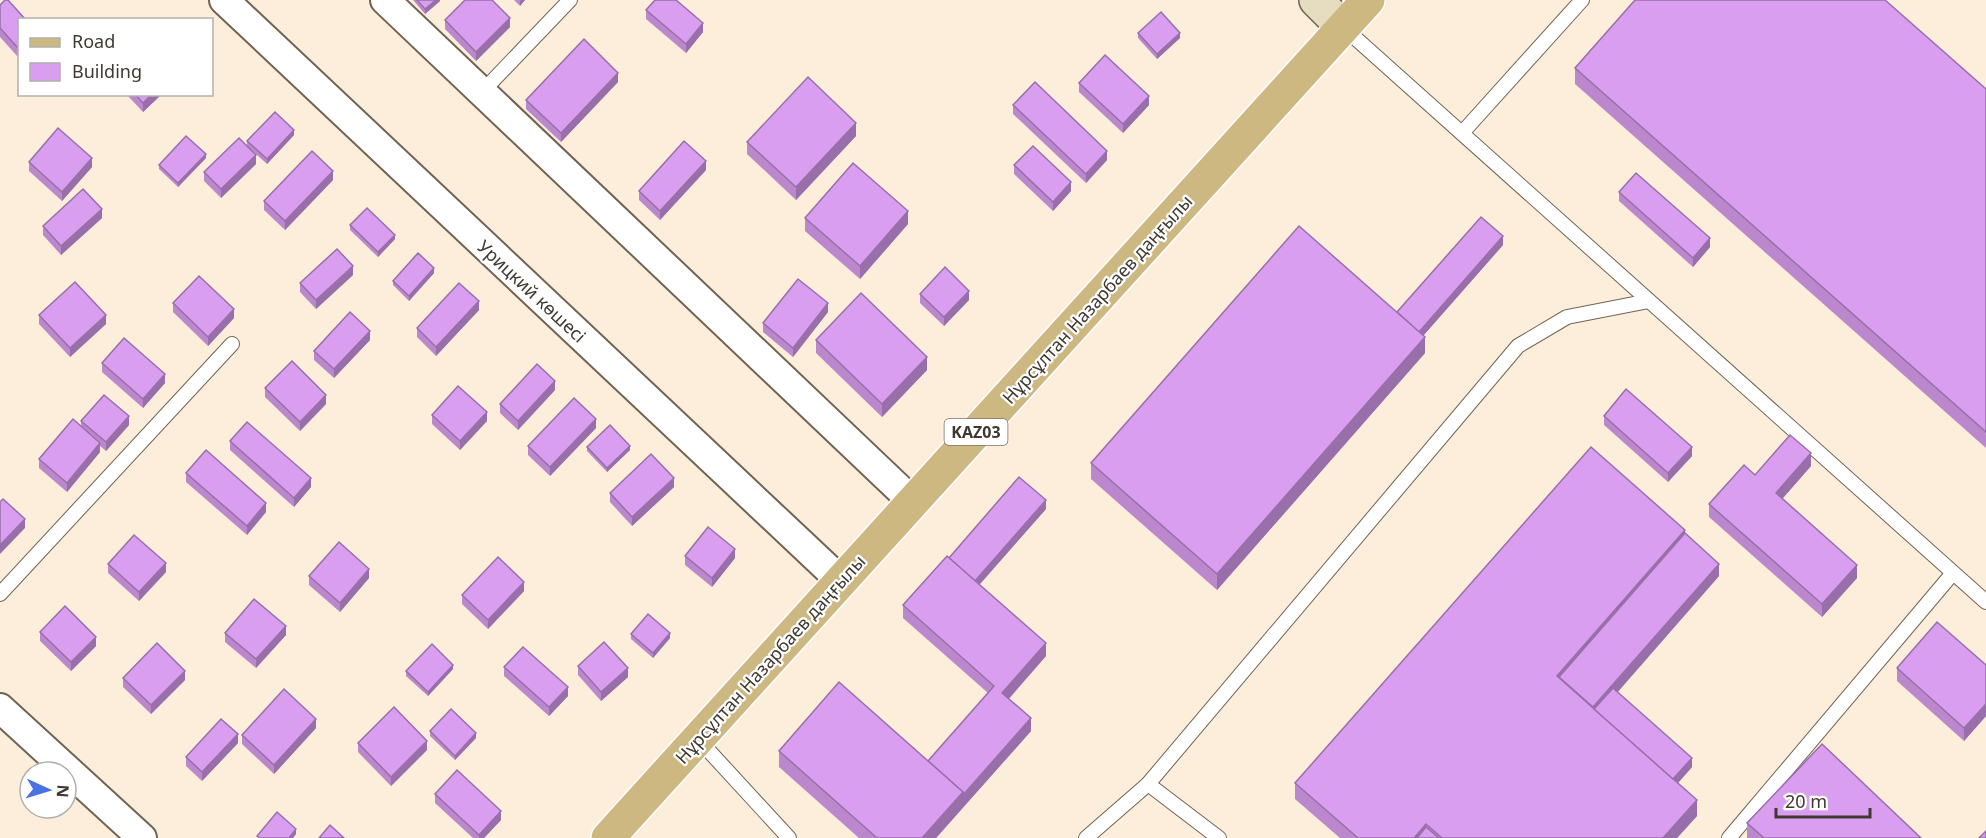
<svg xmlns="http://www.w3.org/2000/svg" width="1986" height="838" font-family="'Noto Sans',sans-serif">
  <rect width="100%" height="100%" fill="#fceeda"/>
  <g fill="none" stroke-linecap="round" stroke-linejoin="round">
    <g stroke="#716453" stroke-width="16">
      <g id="lane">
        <path d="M1343 27 1986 602"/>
        <path d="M482 92 570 0"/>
        <path d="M1462 133 1582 0"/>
        <path d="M0 594 232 344"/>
        <path d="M698 739 789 838"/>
        <path d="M1148 784 1219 838"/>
        <path d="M1086 838 1148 784 1518 346 1567 317 1649 301"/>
        <path d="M1729 838 1953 573"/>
      </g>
    </g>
    <g stroke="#716453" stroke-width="32">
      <g id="street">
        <path d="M224 0 841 581"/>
        <path d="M385 0 913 502"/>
        <path d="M0 708 142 838"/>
      </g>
    </g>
    <g stroke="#716453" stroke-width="36">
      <path id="secondary" d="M1316 0 1343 27"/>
    </g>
    <g stroke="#fff" stroke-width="36">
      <path id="primary" d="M608 838 1368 0"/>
    </g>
    <use href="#lane" stroke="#fff" stroke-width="14"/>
    <use href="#street" stroke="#fff" stroke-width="28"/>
    <use href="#secondary" stroke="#e6dcc0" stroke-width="33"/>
    <use href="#primary" stroke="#cdb882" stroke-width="33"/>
  </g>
  <g fill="#bb88ce">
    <path d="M413 0H440V1L425 14Z"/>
    <path d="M514 0H525L520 6Z"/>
    <path d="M0 5 26 20 18 57 0 37Z"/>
    <path d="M646 10 703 32 686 53 646 19Z"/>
    <path d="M445 20 510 27 476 61 445 29Z"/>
    <path d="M1138 33 1180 38 1157 59 1138 38Z"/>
    <path d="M1575 68 1986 89V448L1575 84Z"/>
    <path d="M618 82 561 142 526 109V100Z"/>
    <path d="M1079 83 1149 105 1123 133 1079 92Z"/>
    <path d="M128 94H162L143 112 128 96Z"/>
    <path d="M1013 105 1107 160 1086 183 1013 114Z"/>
    <path d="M294 135 267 164 247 146V141Z"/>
    <path d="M856 136 796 200 747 154V142Z"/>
    <path d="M206 158 178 187 159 169V165Z"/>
    <path d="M29 162 92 167 62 201 29 171Z"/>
    <path d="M256 164 221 198 204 181V172Z"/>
    <path d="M1014 165 1071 191 1053 211 1014 174Z"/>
    <path d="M706 170 660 220 639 200V191Z"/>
    <path d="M333 180 285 230 264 210V201Z"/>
    <path d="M1619 192 1710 247 1693 267 1619 201Z"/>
    <path d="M102 218 61 255 43 235V226Z"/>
    <path d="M805 218 908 224 860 279 805 231Z"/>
    <path d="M350 225 395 239 378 257 350 230Z"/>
    <path d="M1503 245 1423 336 1425 353 1217 590 1091 479V463L1397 312Z"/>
    <path d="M434 273 409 301 393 285V281Z"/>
    <path d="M353 275 316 309 300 292V283Z"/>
    <path d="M920 294 969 300 944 326 920 303Z"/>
    <path d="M173 303 234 318 208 346 173 312Z"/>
    <path d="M479 310 436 356 417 337V328Z"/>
    <path d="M828 312 793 357 763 332V323Z"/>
    <path d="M39 315 106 324 70 357 39 324Z"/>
    <path d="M370 340 334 378 314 360V351Z"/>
    <path d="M816 340 927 370 882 417 816 353Z"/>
    <path d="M102 363 165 383 143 408 102 372Z"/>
    <path d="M265 388 326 404 300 431 265 397Z"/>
    <path d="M555 390 518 430 500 413V404Z"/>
    <path d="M432 415 487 421 460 450 432 424Z"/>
    <path d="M1604 416 1692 456 1668 482 1604 425Z"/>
    <path d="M81 421 129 425 106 451 100 446V452L67 492 39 468V459L81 427Z"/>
    <path d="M596 428 550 476 528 455V446Z"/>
    <path d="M230 441 311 487 294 507 230 450Z"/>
    <path d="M587 447 630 450 607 472 587 451Z"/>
    <path d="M1811 466 1782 499 1857 578 1822 617 1709 517V504L1755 475Z"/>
    <path d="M186 473 266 512 247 535 186 482Z"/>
    <path d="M674 487 632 526 610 502V493Z"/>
    <path d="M1046 509 979 585 1046 656 1009 699 1031 731 936 838H859L779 767V751L928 761 988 693 903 618V605L949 558Z"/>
    <path d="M1685 533 1719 576 1617 692 1692 767 1678 783 1697 816 1677 838H1340L1295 799V783Z"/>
    <path d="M685 556 735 558 712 587 685 565Z"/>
    <path d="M108 564 166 572 139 601 108 573Z"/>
    <path d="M309 576 369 578 340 612 309 585Z"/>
    <path d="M524 591 488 629 462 604V595Z"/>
    <path d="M40 632 96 646 71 671 40 641Z"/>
    <path d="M225 633 286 635 256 668 225 642Z"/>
    <path d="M631 634 670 638 653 658 631 639Z"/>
    <path d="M1986 665V716L1964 741 1897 681V668Z"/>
    <path d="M578 666 628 677 601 701 578 675Z"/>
    <path d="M504 667 568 696 549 716 504 676Z"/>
    <path d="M453 669 428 696 406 676V671Z"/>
    <path d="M123 678 185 680 151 714 123 687Z"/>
    <path d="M316 728 274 774 242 744V735Z"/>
    <path d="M430 731 476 738 455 760 430 736Z"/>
    <path d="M238 743 202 781 186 766V757Z"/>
    <path d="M358 743 427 750 391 786 358 752Z"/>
    <path d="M435 794 501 820 484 838H473L435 803Z"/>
    <path d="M1747 823 1921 838H1747Z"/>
  </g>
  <g fill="#986fa8">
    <path d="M436 0H440V1L425 14V9Z"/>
    <path d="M521 0H525L520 6V1Z"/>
    <path d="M510 18V27L476 61V52Z"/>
    <path d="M703 23V32L686 53V44Z"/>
    <path d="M1180 33V38L1157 59V54Z"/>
    <path d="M618 73V82L561 142V133Z"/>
    <path d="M152 94H162L143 112V103Z"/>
    <path d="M1149 96V105L1123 133V124Z"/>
    <path d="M856 123V136L796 200V187Z"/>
    <path d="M294 130V135L267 164V159Z"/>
    <path d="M1107 151V160L1086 183V174Z"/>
    <path d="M206 154V158L178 187V183Z"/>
    <path d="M256 155V164L221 198V189Z"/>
    <path d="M92 158V167L62 201V192Z"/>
    <path d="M706 161V170L660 220V211Z"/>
    <path d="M333 171V180L285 230V221Z"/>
    <path d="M1071 182V191L1053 211V202Z"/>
    <path d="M102 209V218L61 255V246Z"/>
    <path d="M908 211V224L860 279V266Z"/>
    <path d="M395 235V239L378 257V252Z"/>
    <path d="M1503 236V245L1415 345V336Z"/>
    <path d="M1710 238V247L1693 267V258Z"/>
    <path d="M353 266V275L316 309V300Z"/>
    <path d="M434 268V273L409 301V296Z"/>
    <path d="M969 291V300L944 326V317Z"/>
    <path d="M479 301V310L436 356V347Z"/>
    <path d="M828 303V312L793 357V348Z"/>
    <path d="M234 309V318L208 346V337Z"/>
    <path d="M106 315V324L70 357V348Z"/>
    <path d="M370 331V340L334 378V369Z"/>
    <path d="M1425 337V353L1217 590V574Z"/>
    <path d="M927 357V370L882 417V404Z"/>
    <path d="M165 374V383L143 408V399Z"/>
    <path d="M555 381V390L518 430V421Z"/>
    <path d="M326 395V404L300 431V422Z"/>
    <path d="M487 412V421L460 450V441Z"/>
    <path d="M129 416V425L106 451V442Z"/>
    <path d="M596 419V428L550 476V467Z"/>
    <path d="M100 443V452L67 492V483Z"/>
    <path d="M630 446V450L607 472V468Z"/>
    <path d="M1692 447V456L1668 482V473Z"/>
    <path d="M1811 453V466L1776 506V493Z"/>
    <path d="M311 478V487L294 507V498Z"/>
    <path d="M674 478V487L632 526V517Z"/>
    <path d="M1046 500V509L973 592V583Z"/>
    <path d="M266 503V512L247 535V526Z"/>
    <path d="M25 519V528L0 554V545Z"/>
    <path d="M1685 530V546L1563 685 1557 676Z"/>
    <path d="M735 549V558L712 587V578Z"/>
    <path d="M166 563V572L139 601V592Z"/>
    <path d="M1719 564V576L1596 717 1591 709Z"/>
    <path d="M1857 565V578L1822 617V604Z"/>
    <path d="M369 569V578L340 612V603Z"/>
    <path d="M524 582V591L488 629V620Z"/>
    <path d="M286 626V635L256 668V659Z"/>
    <path d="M670 633V638L653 658V653Z"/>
    <path d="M96 637V646L71 671V662Z"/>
    <path d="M1046 643V656L1002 706V693Z"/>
    <path d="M453 665V669L428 696V692Z"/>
    <path d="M628 668V677L601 701V692Z"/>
    <path d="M185 671V680L151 714V705Z"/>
    <path d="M568 687V696L549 716V707Z"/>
    <path d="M1986 704V716L1964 741V728Z"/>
    <path d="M1031 718V731L936 838H922L963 792Z"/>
    <path d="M316 719V728L274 774V765Z"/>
    <path d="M476 733V738L455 760V756Z"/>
    <path d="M238 734V743L202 781V772Z"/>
    <path d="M427 741V750L391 786V777Z"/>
    <path d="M1692 758V767L1670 792V783Z"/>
    <path d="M1697 800V816L1677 838H1663Z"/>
    <path d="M501 811V820L484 838H479V835Z"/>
    <path d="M1426 824V838H1414Z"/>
    <path d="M296 829V834L293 838H289Z"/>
  </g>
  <g fill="#d99ef0" stroke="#986fa8" stroke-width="1.5">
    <path d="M5 0H8L26 20H20V47L18 48 0 28V5Z"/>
    <path d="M417 0H436L425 9Z"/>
    <path d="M465 0H492L510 18 476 52 445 20Z"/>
    <path d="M655 0H676L703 23 686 44 646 10Z"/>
    <path d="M1635 0H1885L1986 89V432L1575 68Z"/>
    <path d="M1161 12 1180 33 1157 54 1138 33Z"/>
    <path d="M584 39 618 73 561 133 526 100Z"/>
    <path d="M1105 55 1149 96 1123 124 1079 83Z"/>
    <path d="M808 77 856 123 796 187 747 142Z"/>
    <path d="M1035 82 1107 151 1086 174 1013 105Z"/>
    <path d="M135 94H152L143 103Z"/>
    <path d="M275 112 294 130 267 159 247 141Z"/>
    <path d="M58 128 92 158 62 192 29 162Z"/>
    <path d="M186 136 206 154 178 183 159 165Z"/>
    <path d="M239 138 256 155 221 189 204 172Z"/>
    <path d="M684 141 706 161 660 211 639 191Z"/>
    <path d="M1033 146 1071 182 1053 202 1014 165Z"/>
    <path d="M312 151 333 171 285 221 264 201Z"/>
    <path d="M853 163 908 211 860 266 805 218Z"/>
    <path d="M1636 173 1710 238 1693 258 1619 192Z"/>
    <path d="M83 189 102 209 61 246 43 226Z"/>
    <path d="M367 208 395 235 378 252 350 225Z"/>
    <path d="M1481 217 1503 236 1419 332 1397 312Z"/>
    <path d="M1299 226 1425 337 1217 574 1091 463Z"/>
    <path d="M337 249 353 266 316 300 300 283Z"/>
    <path d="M418 253 434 268 409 296 393 281Z"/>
    <path d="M945 267 969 291 944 317 920 294Z"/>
    <path d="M199 276 234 309 208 337 173 303Z"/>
    <path d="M798 279 828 303 793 348 763 323Z"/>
    <path d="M75 282 106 315 70 348 39 315Z"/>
    <path d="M459 283 479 301 436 347 417 328Z"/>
    <path d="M861 293 927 357 882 404 816 340Z"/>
    <path d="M350 312 370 331 334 369 314 351Z"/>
    <path d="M124 338 165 374 143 399 102 363Z"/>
    <path d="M292 361 326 395 300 422 265 388Z"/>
    <path d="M537 364 555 381 518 421 500 404Z"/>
    <path d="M458 386 487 412 460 441 432 415Z"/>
    <path d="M1626 389 1692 447 1668 473 1604 416Z"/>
    <path d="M104 395 129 416 106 442 81 421Z"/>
    <path d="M574 398 596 419 550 467 528 446Z"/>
    <path d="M73 419 100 443 67 483 39 459Z"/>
    <path d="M247 422 311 478 294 498 230 441Z"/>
    <path d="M610 425 630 446 607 468 587 447Z"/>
    <path d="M1790 435 1811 453 1776 493 1857 565 1822 604 1709 504 1744 465 1755 475Z"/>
    <path d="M1591 447 1685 530 1557 676 1697 800 1663 838H1442L1426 824 1414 838H1358L1295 783Z"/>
    <path d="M206 450 266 503 247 526 186 473Z"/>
    <path d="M651 454 674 478 632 517 610 493Z"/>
    <path d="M1019 477 1046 500 975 581 949 558Z"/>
    <path d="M3 499 25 519 0 545V502Z"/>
    <path d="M708 527 735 549 712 578 685 556Z"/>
    <path d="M1685 533 1719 564 1593 707 1559 677Z"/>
    <path d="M134 535 166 563 139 592 108 564Z"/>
    <path d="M339 542 369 569 340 603 309 576Z"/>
    <path d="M947 556 1046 643 1002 693 1031 718 963 795V792L928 761 994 686 903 605Z"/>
    <path d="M498 557 524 582 488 620 462 595Z"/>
    <path d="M254 599 286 626 256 659 225 633Z"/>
    <path d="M65 606 96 637 71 662 40 632Z"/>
    <path d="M648 614 670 633 653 653 631 634Z"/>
    <path d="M1937 622 1986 665V704L1964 728 1897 668Z"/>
    <path d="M604 642 628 668 601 692 578 666Z"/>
    <path d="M157 643 185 671 151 705 123 678Z"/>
    <path d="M432 644 453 665 428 692 406 671Z"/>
    <path d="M523 647 568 687 549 707 504 667Z"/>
    <path d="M839 682 963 792 922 838H877L779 751Z"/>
    <path d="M1613 688 1692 758 1673 779 1594 709Z"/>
    <path d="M284 689 316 719 274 765 242 735Z"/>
    <path d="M394 707 427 741 391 777 358 743Z"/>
    <path d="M451 709 476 733 455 756 430 731Z"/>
    <path d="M221 719 238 734 202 772 186 757Z"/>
    <path d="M1822 744 1921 838H1764L1747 823Z"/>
    <path d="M457 770 501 811 479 835 435 794Z"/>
    <path d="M277 812 296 829 289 838H260L257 836Z"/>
    <path d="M330 825 344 838H319Z"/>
    <path d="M1426 827 1439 838H1417Z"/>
    <path d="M1986 831V838H1979Z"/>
  </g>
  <g text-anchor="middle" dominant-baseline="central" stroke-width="4.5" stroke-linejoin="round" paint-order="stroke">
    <rect fill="#fff" stroke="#79746f" stroke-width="1.5" x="944.5" y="419" width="63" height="26" rx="4.5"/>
    <g font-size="16" font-weight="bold" fill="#3f3931">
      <text x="976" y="432">KАZ03</text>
    </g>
    <g font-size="18" fill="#3f3931" stroke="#fff">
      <text transform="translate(532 291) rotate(43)">Урицкий көшесі</text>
      <text transform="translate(1097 299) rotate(-48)">Нұрсұлтан Назарбаев даңғылы</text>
      <text transform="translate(770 659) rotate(-48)">Нұрсұлтан Назарбаев даңғылы</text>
    </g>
  </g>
  <rect x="18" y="18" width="195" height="78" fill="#ffffff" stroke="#b2b0ad" stroke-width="1.5"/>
  <rect x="30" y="38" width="30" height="9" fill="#cdb882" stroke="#b2b0ad" stroke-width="1.5"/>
  <text x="72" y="48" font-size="18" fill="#3f3931">Road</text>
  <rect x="30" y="63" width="30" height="18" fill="#d99ef0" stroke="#b2b0ad" stroke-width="1.5"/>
  <text x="72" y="78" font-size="18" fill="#3f3931">Building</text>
  <g transform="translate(48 790) rotate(94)"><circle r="28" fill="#ffffff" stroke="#b2b0ad" stroke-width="1.5"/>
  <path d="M0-4.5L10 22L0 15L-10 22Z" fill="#4972e5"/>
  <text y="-9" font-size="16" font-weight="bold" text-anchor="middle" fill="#3f3931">N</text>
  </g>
  <path d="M1776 808v9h94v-9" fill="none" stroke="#3f3931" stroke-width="3"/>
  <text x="1785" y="808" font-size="18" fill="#3f3931" stroke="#ffffff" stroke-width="4.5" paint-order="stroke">20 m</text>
</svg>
